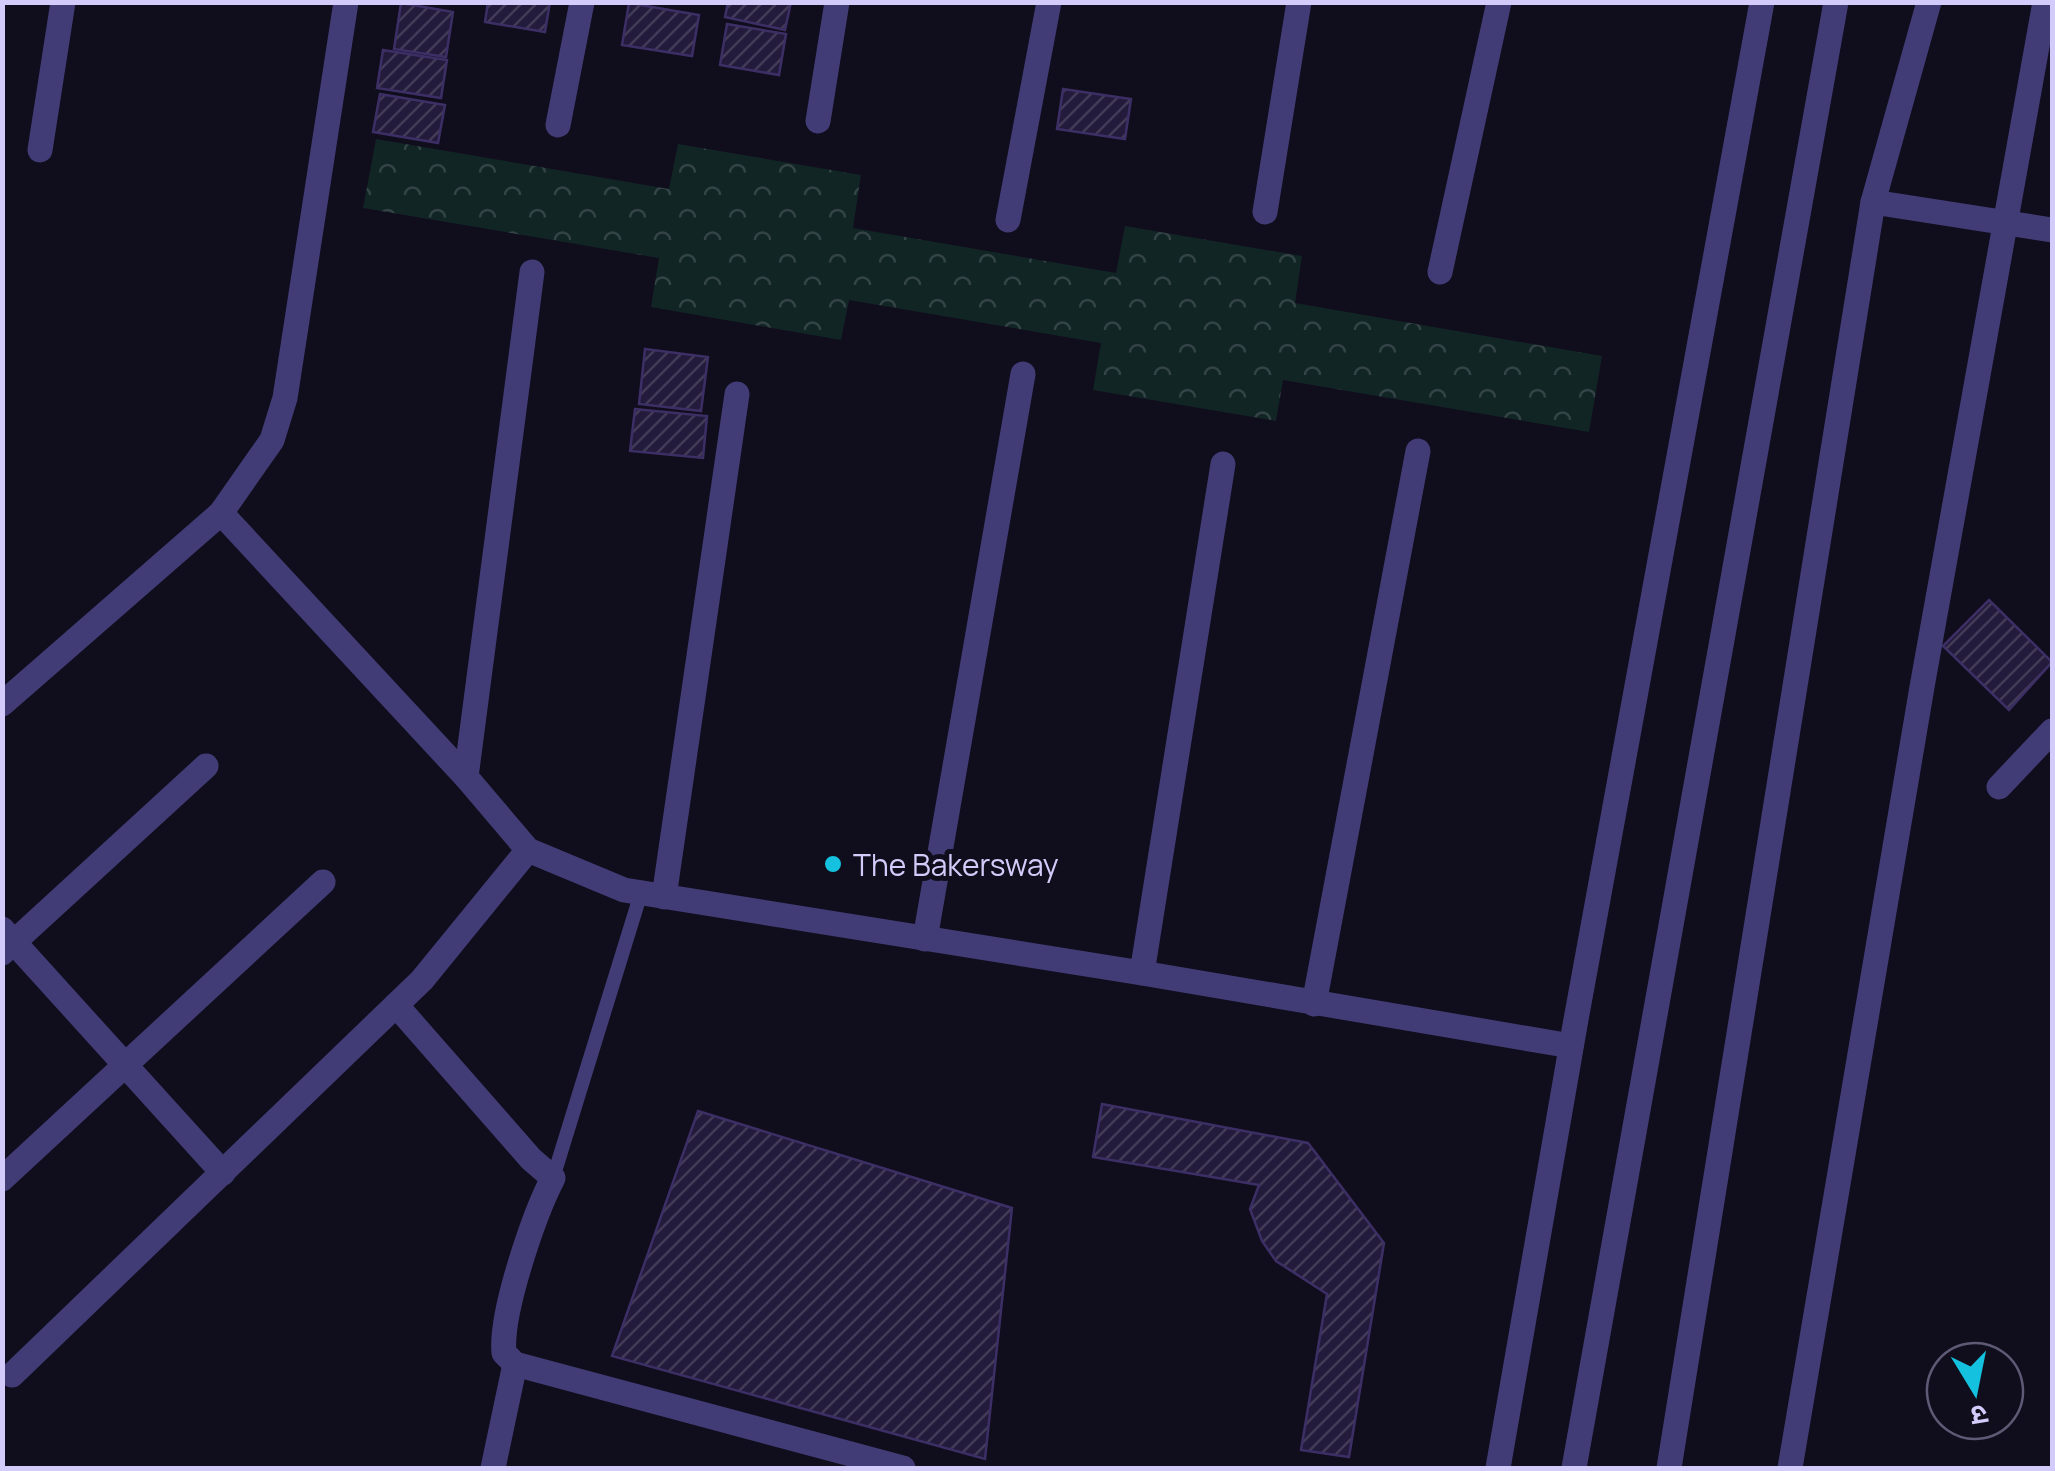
<svg xmlns="http://www.w3.org/2000/svg" width="2055" height="1471" font-family="Manrope,'Noto Sans Devanagari',sans-serif">
  <defs>
    <pattern id="park-crowns" width="20" height="18" patternUnits="userSpaceOnUse" patternTransform="scale(2.5)"><rect width="20" height="18" fill="#112525"/><path d="M2 6a3 3 0 1 1 6 0M12 15a3 3 0 1 1 6 0" fill="none" stroke="#334346"/></pattern>
    <pattern id="building-hatch" width="6" height="6" patternUnits="userSpaceOnUse" patternTransform="scale(2.5)"><rect width="6" height="6" fill="#231b3b"/><path d="M-1 1l2-2M0 6l6-6M5 7l2-2" fill="none" stroke="#423b58"/></pattern>
  </defs>
  <rect width="100%" height="100%" fill="#100d1c"/>
  <path fill="url(#park-crowns)" d="M376 139 669 189 678 144 861 175 853 228 1116 273 1125 226 1302 256 1295 303 1602 356 1589 432 1283 380 1276 421 1093 390 1101 343 849 300 841 340 651 307 659 258 363 208Z"/>
  <g fill="url(#building-hatch)" stroke="#3c2f65" stroke-width="2.5">
    <path d="M488 2H550L545 32 485 22Z"/>
    <path d="M728 2H791L785 30 725 17Z"/>
    <path d="M401 3 453 12 446 57 394 49Z"/>
    <path d="M629 3 699 15 692 56 622 45Z"/>
    <path d="M727 24 786 34 779 75 720 65Z"/>
    <path d="M383 50 447 60 441 98 377 88Z"/>
    <path d="M1063 89 1131 99 1125 139 1057 129Z"/>
    <path d="M380 94 445 105 438 143 373 132Z"/>
    <path d="M645 349 708 357 701 411 639 404Z"/>
    <path d="M635 409 707 416 703 458 630 451Z"/>
    <path d="M1989 600 2052 662 2009 710 1943 646Z"/>
    <path d="M1102 1104 1308 1143 1384 1243 1349 1457 1301 1450 1327 1294 1276 1261 1262 1241 1250 1209 1259 1185 1093 1157Z"/>
    <path d="M698 1111 1012 1208 985 1459 612 1356Z"/>
  </g>
  <g fill="none" stroke-linecap="round" stroke-linejoin="round">
    <path stroke="#413c76" stroke-width="14" d="M553 1178 641 893"/>
    <g stroke="#413c76" stroke-width="25">
      <path d="M818 121 837 2"/>
      <path d="M558 125 582 2"/>
      <path d="M40 150 63 2"/>
      <path d="M1873 202 2052 230"/>
      <path d="M1265 212 1299 2"/>
      <path d="M1008 220 1049 2"/>
      <path d="M1440 272 1499 2"/>
      <path d="M221 513 466 777 528 850 624 890 1142 973 1571 1046"/>
      <path d="M2 704 221 513 272 440 285 398 346 2"/>
      <path d="M466 777 532 272"/>
      <path d="M1999 787 2052 731"/>
      <path d="M664 897 737 394"/>
      <path d="M2 929 223 1173"/>
      <path d="M925 939 1023 374"/>
      <path d="M2 953 206 766"/>
      <path d="M1142 973 1223 464"/>
      <path d="M1314 1004 1418 451"/>
      <path d="M396 1005 531 1159 553 1178C534 1215 500 1313 504 1353L515 1364 903 1468"/>
      <path d="M2 1179 323 882"/>
      <path d="M12 1375 422 980 528 850"/>
      <path d="M493 1468 515 1364"/>
      <path d="M1498 1468 1575 1025 1762 2"/>
      <path d="M1790 1468 1922 687 2045 2"/>
    </g>
    <g stroke="#413c76" stroke-width="25">
      <path d="M1574 1468 1836 2"/>
      <path d="M1669 1468 1873 202 1929 2"/>
    </g>
  </g>
  <circle fill="#14c1de" stroke="#100d1c" stroke-width="4" cx="833" cy="864" r="10"/>
  <g text-anchor="middle" dominant-baseline="central" stroke-width="10" stroke-linejoin="round" paint-order="stroke">
    <g font-size="30" fill="#d3ccfa" stroke="#100d1c" text-anchor="start">
      <text x="853" y="864">The Bakersway</text>
    </g>
  </g>
  <rect width="2055" height="1471" fill="none" stroke="#d3ccfa" stroke-width="10"/>
  <g transform="translate(1975 1391) rotate(170)"><circle r="48" fill="#100d1c" stroke="#5e5975" stroke-width="2.5"/>
  <path d="M0-8L18 38L0 25L-18 38Z" fill="#14c1de"/>
  <text y="-15" font-size="28" font-weight="bold" text-anchor="middle" fill="#d3ccfa">उ</text>
  </g>
</svg>
